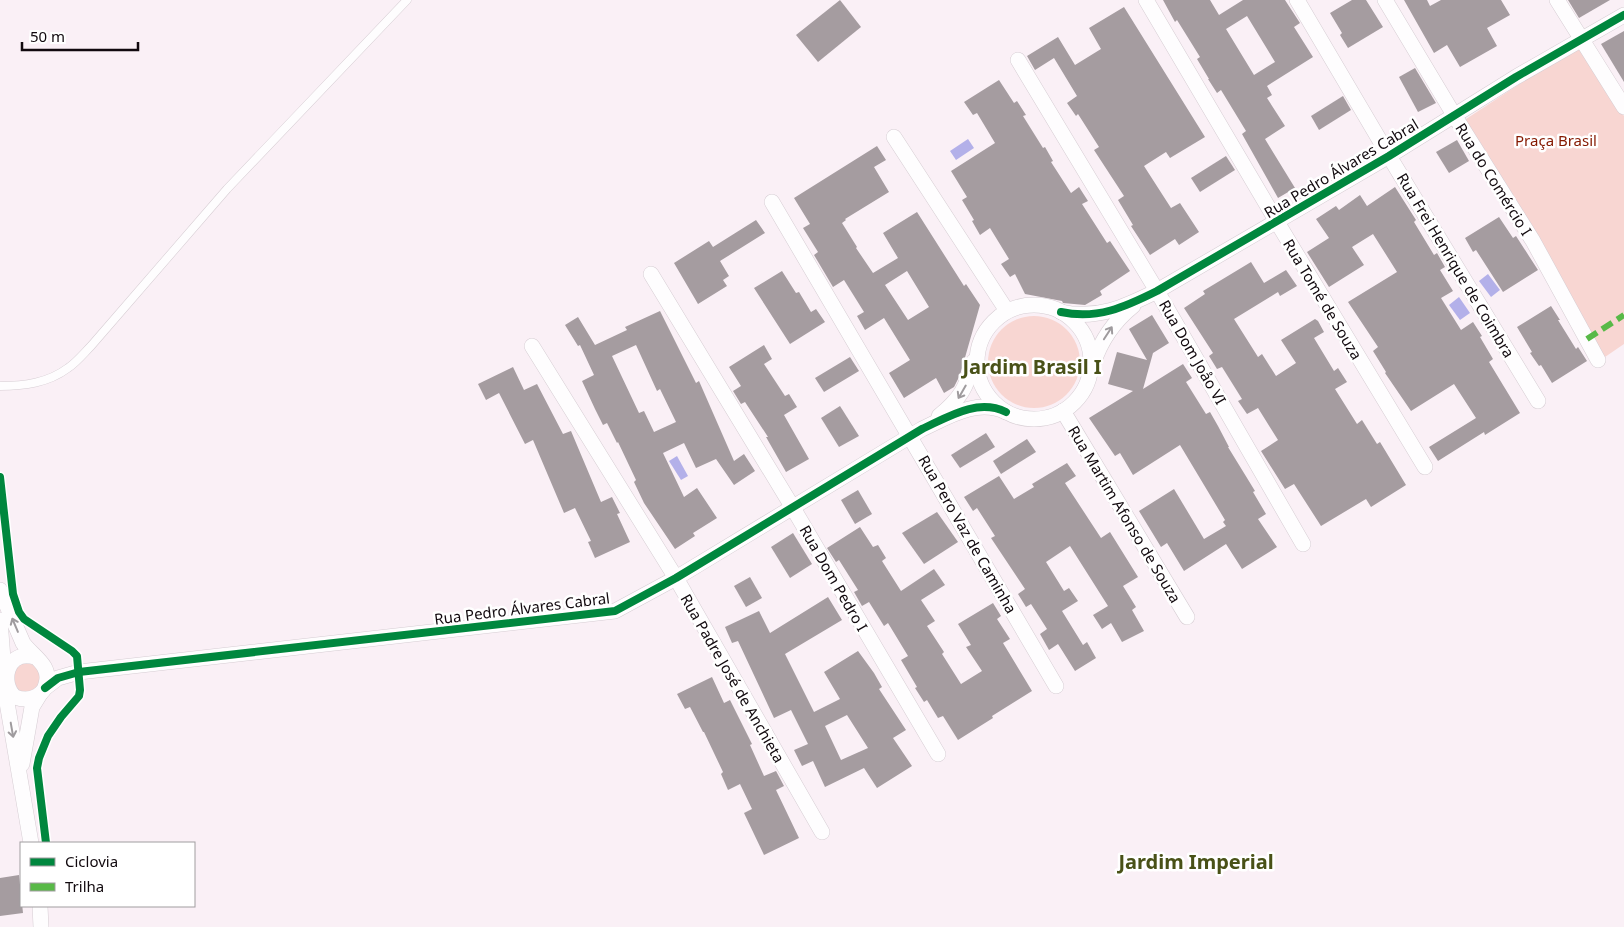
<svg xmlns="http://www.w3.org/2000/svg" width="1624" height="927" font-family="'Noto Sans',sans-serif">
  <rect width="100%" height="100%" fill="#faf0f6"/>
  <g fill="#f8d6d2">
    <path d="M1582 46 1624 116V344L1605 357 1463 121 1530 77Z"/>
    <circle cx="1034" cy="362" r="46"/>
    <path d="M16 662 37 665 43 681 32 694 15 692 9 671Z"/>
  </g>
  <g fill="#b3b0e9">
    <path d="M968 139 974 148 956 160 950 151Z"/>
    <path d="M1488 274 1500 290 1491 297 1479 281Z"/>
    <path d="M1459 297 1470 313 1460 320 1449 305Z"/>
    <path d="M677 456 688 476 681 480 669 461Z"/>
  </g>
  <g fill="#a59ca0" fill-rule="evenodd">
    <path d="M840 0 861 27 818 62 796 35Z"/>
    <path d="M1163 0H1210L1219 15 1243 0H1285L1300 23 1294 27 1313 57 1267 86 1272 95 1267 98 1285 126 1265 139 1295 188 1278 198 1242 134 1246 131 1221 90 1217 93 1208 79H1209L1197 59 1200 57 1177 20 1175 22ZM1247 16 1275 62 1254 75 1226 29Z"/>
    <path d="M1352 0H1366L1383 27 1348 48 1340 35 1342 33 1330 13Z"/>
    <path d="M1404 0H1427L1430 6 1441 0H1501L1510 15 1487 28 1497 46 1460 67 1447 45 1434 53Z"/>
    <path d="M1568 0H1610L1579 18Z"/>
    <path d="M1124 7 1205 137 1170 158 1166 152 1144 166 1171 208 1180 203 1199 232 1179 245 1175 239 1150 255 1131 226 1133 225 1118 200 1124 196 1094 150 1099 147 1078 114 1076 116 1067 103 1077 96 1054 58 1035 70 1027 56 1058 37 1075 65 1101 49 1089 28Z"/>
    <path d="M1624 31V82L1601 44Z"/>
    <path d="M1415 68 1436 103 1418 112 1399 77Z"/>
    <path d="M999 80 1014 103 1017 101 1026 115 1023 116 1043 148 1045 147 1053 161 1051 162 1071 193 1079 187 1088 201 1082 204 1107 243 1110 241 1130 271 1100 291 1102 295 1085 305 1063 303 1062 301 1025 294 1015 274 1010 277 1001 264 1009 259 990 228 980 235 972 221 974 220 962 200 967 197 951 171 995 143 977 113 973 115 964 102Z"/>
    <path d="M1343 96 1351 110 1319 130 1311 116Z"/>
    <path d="M1457 140 1469 161 1449 173 1436 152Z"/>
    <path d="M877 146 886 160 874 167 889 192 845 219 846 220 842 223 857 247 856 248 873 273 898 258 883 233 917 212 964 286 966 284 980 305 960 375 954 387 944 393 936 378 904 398 889 373 910 360 884 318 865 330 857 316 864 312 844 280 833 287 814 255 818 252 803 228 810 224 794 198ZM907 271 929 307 908 320 885 285Z"/>
    <path d="M1226 156 1235 170 1200 192 1191 178Z"/>
    <path d="M1395 187 1416 220 1414 222 1434 255 1437 253 1445 267 1440 270 1453 291 1441 298 1461 330 1473 322 1482 336 1480 337 1493 359 1489 362 1520 413 1485 435 1484 432 1438 461 1429 447 1476 418 1454 384 1411 411 1385 373 1386 372 1373 351 1378 347 1348 302 1397 272 1373 234 1352 247 1364 265 1329 287 1307 252 1329 238 1316 219 1336 206 1339 210 1360 195 1367 206Z"/>
    <path d="M1499 217 1513 238 1516 236 1538 270 1503 292 1476 250 1473 252 1465 238Z"/>
    <path d="M756 220 765 233 720 261 729 276 723 280 727 286 698 304 674 263 709 241 713 247Z"/>
    <path d="M1251 262 1264 283 1286 270 1297 286 1280 296 1278 292 1234 319 1258 357 1262 354 1276 376 1296 363 1281 340 1315 319 1318 321 1324 332 1314 338 1334 371 1338 368 1347 382 1335 389 1357 424 1362 420 1377 444 1380 442 1406 485 1371 507 1366 499 1321 526 1294 484 1285 489 1261 451 1278 440 1258 408 1247 414 1238 401 1242 399 1222 367 1217 369 1209 356 1213 353 1184 308 1205 294 1203 291Z"/>
    <path d="M782 271 796 293 799 292 811 312 816 309 825 322 790 344 754 288Z"/>
    <path d="M1551 306 1560 320H1558L1576 349 1578 347 1587 361 1552 383 1541 365 1539 366 1530 353 1532 352 1517 327Z"/>
    <path d="M660 311 696 383 699 381 734 461 744 454 755 471 734 485 716 459 696 468 684 443 663 453 684 497 697 488 717 518 693 533 695 536 675 549 644 503 634 482 636 480 618 442 617 443 607 423 603 425 595 409 582 381 594 375 580 345 578 346 565 325 578 317 595 345 627 330 625 327ZM636 345 657 391 660 389 676 422 654 432 644 411 639 413 612 356Z"/>
    <path d="M1152 315 1169 343 1153 353 1143 389 1183 364 1192 378 1186 382 1206 414 1210 412 1218 426 1229 447H1228L1255 491 1253 492 1266 514 1258 519 1277 547 1242 569 1226 544 1184 571 1167 543 1161 547 1139 511 1174 489 1204 539 1226 526 1223 522 1225 520 1180 445 1133 475 1120 453 1115 456 1089 418 1133 391 1108 384 1117 352 1147 360 1129 329Z"/>
    <path d="M764 345 772 359 764 364 785 396 789 394 797 407 784 415 809 459 786 472 766 437H768L745 402 741 404 733 391 741 386 729 367Z"/>
    <path d="M850 357 859 371 824 392 815 378Z"/>
    <path d="M513 367 524 390 537 384 563 434 571 431 601 502 612 497 620 513 617 514 630 542 595 558 588 542 591 541 575 508 564 513 533 440 525 444 499 393 486 400 478 384Z"/>
    <path d="M840 406 859 436 839 447 821 418Z"/>
    <path d="M986 433 995 447 960 468 951 455Z"/>
    <path d="M1027 439 1036 452 1001 474 993 461Z"/>
    <path d="M1067 463 1076 476 1065 483 1101 538 1110 532 1138 577 1123 586 1136 607 1132 610 1144 631 1122 642 1111 623 1102 629 1093 615 1108 606 1070 546 1046 562 1064 591 1069 588 1078 601 1062 611 1083 645 1087 642 1096 658 1075 671 1058 644 1049 650 1040 634 1047 629 1031 604 1026 607 1018 594 1025 589 991 538 995 536 977 508 973 511 964 497 999 476 1014 499 1034 487 1032 484Z"/>
    <path d="M858 490 872 514 855 524 841 500Z"/>
    <path d="M937 512 958 542 924 564 902 533Z"/>
    <path d="M860 527 873 547 878 545 886 558 882 561 901 591 934 569 945 585 921 600 935 621 927 626 944 652 942 654 961 684 982 671 966 647 971 645 958 624 993 603 1001 616 997 619 1010 639 1003 643 1032 691 992 716 993 718 958 740 943 716 938 718 927 700 924 702 915 688 917 687 901 660 908 656 888 623 884 626 869 602 862 606 854 592 858 590 839 560 836 562 827 548Z"/>
    <path d="M793 533 812 564 790 578 771 547Z"/>
    <path d="M750 577 762 598 746 607 734 586Z"/>
    <path d="M828 597 842 620 785 654 814 712 840 699 824 672 858 651 874 673 882 687 879 689 906 730 893 738 912 766 877 788 864 768 825 787 813 761 802 766 794 750 808 744 791 710 774 718 738 641 732 643 725 627 759 611 770 633ZM847 715 868 748 841 760 825 726Z"/>
    <path d="M712 677 724 703 730 700 752 744 750 745 764 776 776 771 784 786 776 790 799 838 764 855 744 813 752 809 740 784 728 790 721 774 723 772 704 732H703L690 707 685 709 677 694Z"/>
    <path d="M19 875 23 913 0 916V878Z"/>
  </g>
  <g fill="none" stroke-linecap="round" stroke-linejoin="round">
    <g stroke="#d6cdd3" stroke-width="9">
      <path id="lane" d="M0 386C24 386 48 383 68 368 77 362 84 353 91 346L227 189 407 0"/>
    </g>
    <g stroke="#d6cdd3" stroke-width="16">
      <g id="street">
        <path d="M1146 0 1277 222 1425 467"/>
        <path d="M1297 0 1389 156 1538 401"/>
        <path d="M1385 0 1454 115 1533 241 1598 360"/>
        <path d="M1557 0 1624 107"/>
        <path d="M1018 60 1157 291 1303 544"/>
        <path d="M894 137 1007 311"/>
        <path d="M772 202 1056 686"/>
        <path d="M651 274 793 508 938 754"/>
        <circle cx="1034" cy="362" r="57"/>
        <path d="M1061 312C1097 320 1125 307 1157 291L1389 156 1516 77 1624 15"/>
        <path d="M532 346 676 578 822 832"/>
        <path d="M1093 364C1101 340 1113 322 1133 306"/>
        <path d="M1063 411 1187 617"/>
        <path d="M939 416C961 398 966 388 974 361"/>
        <path d="M0 590 23 643C32 656 52 665 46 684 45 689 42 693 37 696 30 700 23 700 15 697 0 685 5 649 35 657"/>
        <path d="M0 620 4 672"/>
        <path d="M4 685 31 843"/>
        <path d="M45 688 58 678 79 672 615 611 676 578 922 429C948 417 977 398 1006 412"/>
        <path d="M22 764 32 707 40 694"/>
        <path d="M40 906 41 927"/>
      </g>
    </g>
    <use href="#lane" stroke="#fefdfe" stroke-width="8"/>
    <use href="#street" stroke="#fefdfe" stroke-width="15"/>
    <path stroke="#58b947" stroke-width="6" stroke-dasharray="12 6" stroke-linecap="butt" d="M1587 339 1624 315"/>
    <g stroke="#fff" stroke-width="11">
      <g id="cycleway">
        <path d="M1061 312C1097 320 1125 307 1157 291L1389 156 1516 77 1624 15"/>
        <path d="M0 477 13 594 19 612 24 619 72 651 77 656 80 690 79 696 61 717 48 736 39 758 37 768 46 843"/>
        <path d="M45 688 58 678 79 672 615 611 676 578 922 429C948 417 977 398 1006 412"/>
      </g>
    </g>
    <use href="#cycleway" stroke="#00873e" stroke-width="8"/>
  </g>
  <defs><path id="oneway-shaft" d="M-6 0H5M1.5-3L5.5 0L1.5 3" fill="none" stroke-width="1.6" stroke-linecap="round" stroke-linejoin="round" transform="scale(1.25)"/></defs>
  <g stroke="#9f9b9e">
    <use href="#oneway-shaft" transform="translate(1108 333) rotate(-57)"/>
    <use href="#oneway-shaft" transform="translate(962 392) rotate(120)"/>
    <use href="#oneway-shaft" transform="translate(15 625) rotate(-113)"/>
    <use href="#oneway-shaft" transform="translate(12 730) rotate(80)"/>
  </g>
  <g text-anchor="middle" dominant-baseline="central" stroke-width="5" stroke-linejoin="round" paint-order="stroke">
    <g font-size="15" fill="#851900" stroke="#fff">
      <text x="1556" y="140">Praça Brasil</text>
    </g>
    <g font-size="15" fill="#11090e" stroke="#fff">
      <text transform="translate(1341 168) rotate(-31)">Rua Pedro Álvares Cabral</text>
      <text transform="translate(1494 179) rotate(58)">Rua do Comércio I</text>
      <text transform="translate(1456 265) rotate(59)">Rua Frei Henrique de Coimbra</text>
      <text transform="translate(1323 299) rotate(59)">Rua Tomé de Souza</text>
      <text transform="translate(1193 352) rotate(60)">Rua Dom Joåo VI</text>
      <text transform="translate(1125 514) rotate(59)">Rua Martim Afonso de Souza</text>
      <text transform="translate(968 534) rotate(60)">Rua Pero Vaz de Caminha</text>
      <text transform="translate(834 578) rotate(60)">Rua Dom Pedro I</text>
      <text transform="translate(522 608) rotate(-7)">Rua Pedro Álvares Cabral</text>
      <text transform="translate(733 678) rotate(60)">Rua Padre José de Anchieta</text>
    </g>
    <g font-size="20" font-weight="bold" fill="#495117" stroke="#fff">
      <text x="1032" y="366">Jardim Brasil I</text>
      <text x="1196" y="861">Jardim Imperial</text>
    </g>
  </g>
  <rect x="20" y="842" width="175" height="65" fill="#ffffff" stroke="#a09d9f"/>
  <rect x="30" y="858" width="25" height="8" fill="#00873e" stroke="#a09d9f"/>
  <text x="65" y="867" font-size="15" fill="#11090e">Ciclovia</text>
  <rect x="30" y="883" width="25" height="8" fill="#58b947" stroke="#a09d9f"/>
  <text x="65" y="892" font-size="15" fill="#11090e">Trilha</text>
  <path d="M22 42v8h116v-8" fill="none" stroke="#11090e" stroke-width="2.5"/>
  <text x="30" y="42" font-size="15" fill="#11090e" stroke="#ffffff" stroke-width="4" paint-order="stroke">50 m</text>
</svg>
